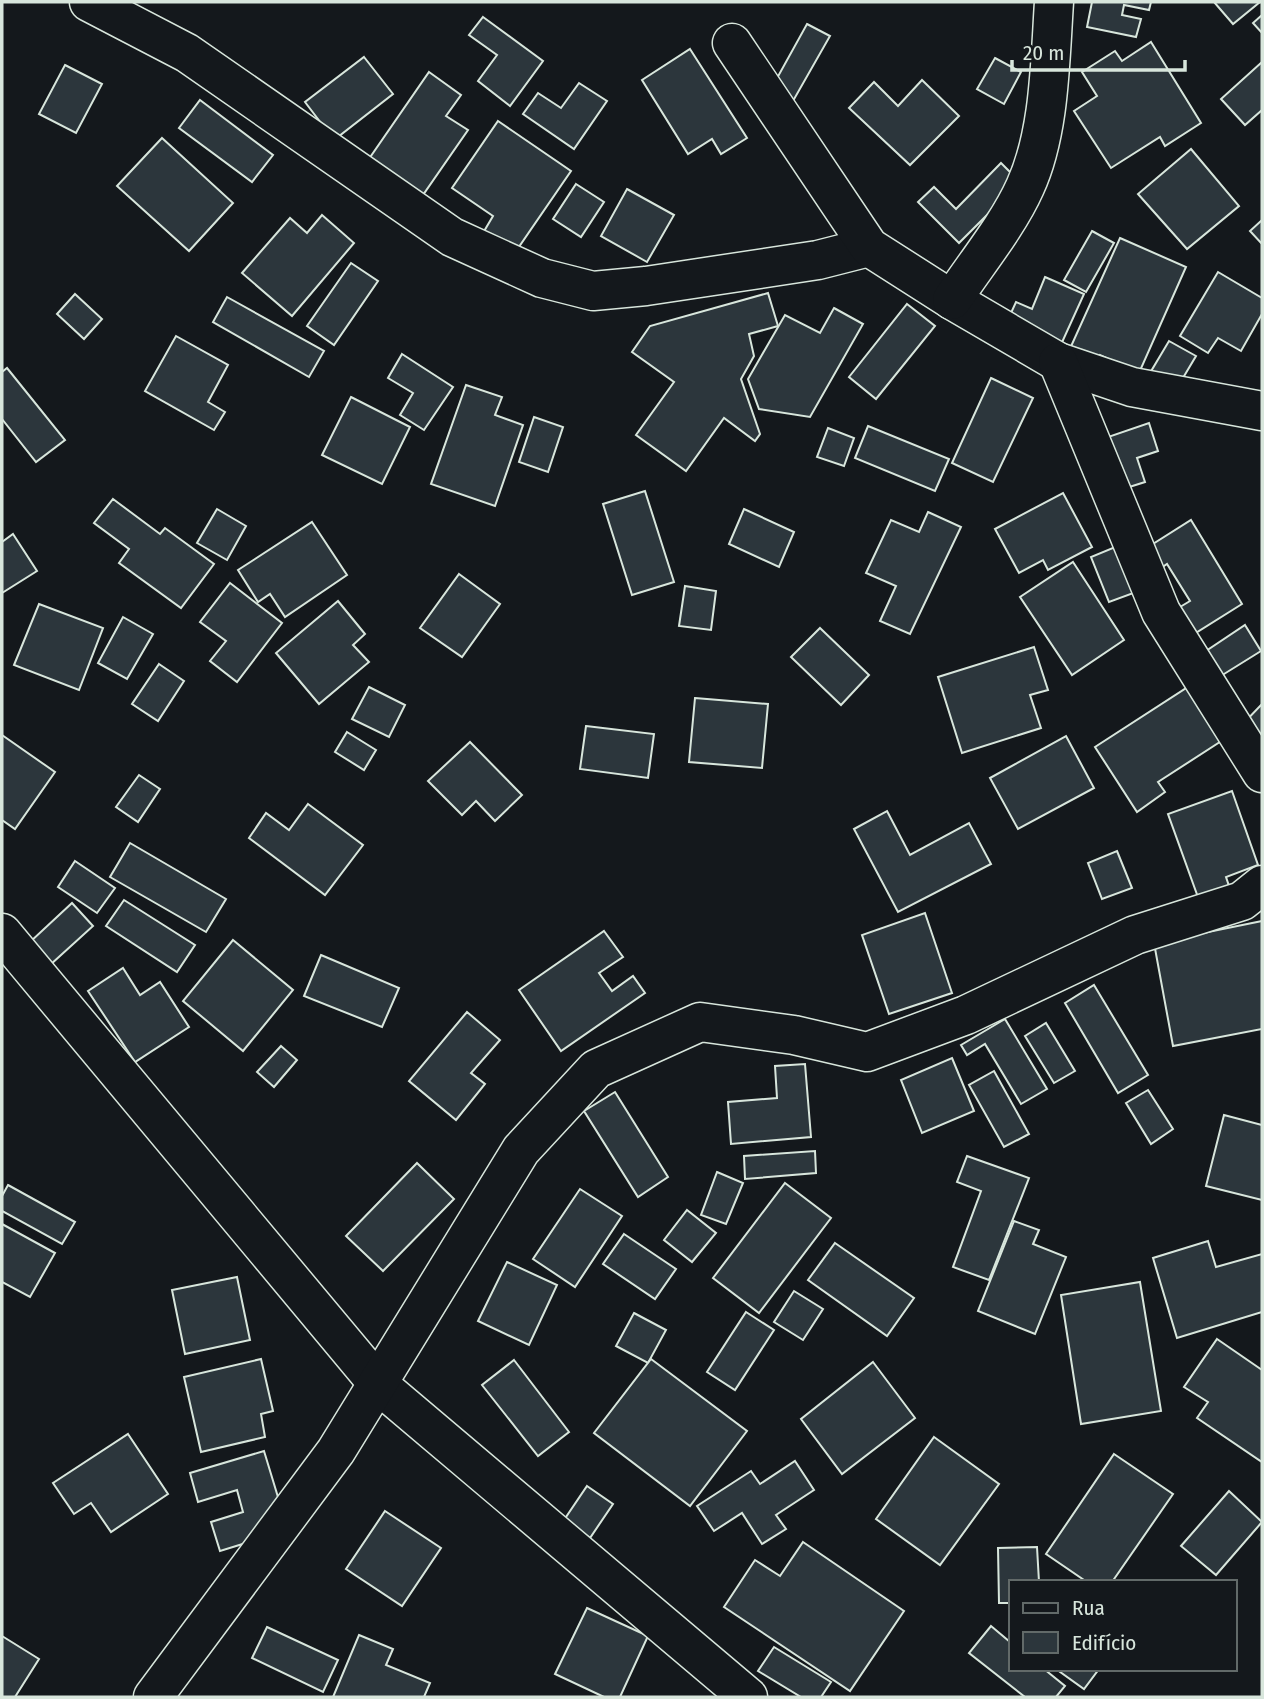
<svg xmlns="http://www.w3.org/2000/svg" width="1264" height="1699" font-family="'Fira Sans Condensed',sans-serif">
  <rect width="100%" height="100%" fill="#14181c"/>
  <g fill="#2c363c" stroke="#d8e6dc" stroke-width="2">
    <path d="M1092 2H1151L1149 10 1124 5 1122 15 1141 19 1136 37 1087 27Z"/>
    <path d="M1214 2H1260L1233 24Z"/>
    <path d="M1262 15V33L1253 23Z"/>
    <path d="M483 17 543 61 510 106 478 81 497 55 469 35Z"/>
    <path d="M807 24 830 36 793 101 771 89Z"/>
    <path d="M1151 42 1201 123 1165 146 1160 137 1111 168 1074 111 1097 96 1082 72 1115 51 1122 61Z"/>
    <path d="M690 49 747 138 721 154 712 139 688 154 642 80Z"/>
    <path d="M364 57 393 94 334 140 305 102Z"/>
    <path d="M995 58 1021 72 1004 104 977 89Z"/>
    <path d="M1262 62V110L1245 125 1221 99Z"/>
    <path d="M65 65 102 84 76 133 39 114Z"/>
    <path d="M429 72 461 95 446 116 468 130 416 205 362 169Z"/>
    <path d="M922 80 959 116 910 165 849 108 874 82 898 106Z"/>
    <path d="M579 83 607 101 574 149 523 114 538 93 561 108Z"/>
    <path d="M200 100 273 155 252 182 179 128Z"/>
    <path d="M498 121 571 171 514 254 483 233 493 216 452 188Z"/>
    <path d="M162 138 233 203 189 251 117 186Z"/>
    <path d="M1191 149 1239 206 1187 249 1138 194Z"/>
    <path d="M1001 163 1020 182 959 243 918 202 934 187 956 209Z"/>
    <path d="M576 184 604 202 581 237 553 219Z"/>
    <path d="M627 189 674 215 647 262 601 236Z"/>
    <path d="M322 215 354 243 292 316 242 273 290 218 307 233Z"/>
    <path d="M1262 220V244L1250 231Z"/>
    <path d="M1092 231 1114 243 1086 292 1064 280Z"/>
    <path d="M1120 238 1186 267 1139 373 1100 355 1094 365 1068 353Z"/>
    <path d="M351 263 378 281 334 345 307 326Z"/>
    <path d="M1218 272 1262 298V314L1241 351 1218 338 1208 353 1180 336Z"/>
    <path d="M1045 277 1084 294 1059 349 1005 326 1016 302 1032 309Z"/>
    <path d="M768 293 778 326 749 334 754 356 741 379 760 434 755 441 724 418 686 471 636 435 674 382 632 352 650 326Z"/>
    <path d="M75 294 102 319 84 339 57 314Z"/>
    <path d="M227 297 324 351 309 377 213 322Z"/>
    <path d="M907 304 935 326 876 399 849 377Z"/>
    <path d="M834 308 863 324 810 417 759 409 748 379 785 315 820 333Z"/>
    <path d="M176 336 228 365 208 402 225 412 214 430 145 391Z"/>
    <path d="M1169 341 1196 356 1177 388 1150 373Z"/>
    <path d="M402 354 453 387 424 430 400 415 413 393 388 378Z"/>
    <path d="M7 368 65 440 36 462 2 419V372Z"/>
    <path d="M991 378 1033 398 993 482 952 463Z"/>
    <path d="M466 385 502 397 495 415 523 425 495 506 431 484Z"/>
    <path d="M351 397 410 427 382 484 322 455Z"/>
    <path d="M534 417 563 427 548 472 519 462Z"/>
    <path d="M1149 423 1158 451 1137 458 1145 482 1123 489 1105 438Z"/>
    <path d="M868 426 949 459 935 491 855 458Z"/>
    <path d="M828 428 854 438 844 466 817 457Z"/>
    <path d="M645 491 674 582 632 595 603 504Z"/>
    <path d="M1063 493 1092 547 1048 570 1043 560 1019 573 995 529Z"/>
    <path d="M113 499 160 534 165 528 214 564 181 608 119 563 129 549 94 523Z"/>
    <path d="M217 509 246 526 227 560 197 543Z"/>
    <path d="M744 509 794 532 779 567 729 544Z"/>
    <path d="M928 512 961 527 910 634 880 621 896 586 866 573 891 520 919 532Z"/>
    <path d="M1191 520 1242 604 1186 639 1170 613 1190 601 1167 564 1158 570 1145 549Z"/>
    <path d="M312 522 347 575 285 617 270 594 258 602 238 570Z"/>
    <path d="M13 534 37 571 2 593V542Z"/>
    <path d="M1120 545 1139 591 1109 602 1091 557Z"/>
    <path d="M1073 562 1124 640 1072 675 1020 597Z"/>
    <path d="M459 574 500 604 462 657 420 628Z"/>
    <path d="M230 583 282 623 237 682 210 661 226 641 200 622Z"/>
    <path d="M685 586 716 591 711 630 679 626Z"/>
    <path d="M338 601 365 634 353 645 369 662 319 704 276 653Z"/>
    <path d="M39 604 103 628 79 690 14 665Z"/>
    <path d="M123 617 153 634 127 679 98 663Z"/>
    <path d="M1245 625 1261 651 1216 679 1200 655Z"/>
    <path d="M820 628 869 675 841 705 791 657Z"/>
    <path d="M1034 647 1048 690 1030 695 1041 728 962 753 938 677Z"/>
    <path d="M159 664 184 681 158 721 132 704Z"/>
    <path d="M1191 685 1226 738 1158 782 1165 792 1137 812 1095 747Z"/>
    <path d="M369 687 405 705 389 737 352 719Z"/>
    <path d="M695 698 768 704 762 768 689 762Z"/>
    <path d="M1262 704V750L1239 728Z"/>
    <path d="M586 726 654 734 648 778 580 769Z"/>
    <path d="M347 732 376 750 364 770 335 752Z"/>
    <path d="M2 735 55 772 15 829 2 820Z"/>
    <path d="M1066 736 1094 788 1018 829 990 778Z"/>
    <path d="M470 742 522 795 495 821 476 801 462 815 428 781Z"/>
    <path d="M139 775 160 789 138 822 116 807Z"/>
    <path d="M1232 791 1258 865 1226 877 1230 889 1199 900 1168 814Z"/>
    <path d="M308 804 363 845 325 895 249 838 266 813 289 830Z"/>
    <path d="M887 811 910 855 969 823 991 864 898 912 854 829Z"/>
    <path d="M130 843 226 899 206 932 110 877Z"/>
    <path d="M1117 851 1132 888 1102 899 1088 863Z"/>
    <path d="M75 861 115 888 97 913 58 887Z"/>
    <path d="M124 900 195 945 177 972 106 926Z"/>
    <path d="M72 903 93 926 50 965 30 942Z"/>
    <path d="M925 913 952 993 889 1014 862 935Z"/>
    <path d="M1262 921V1029L1173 1046 1154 943Z"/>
    <path d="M604 931 623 957 599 973 612 991 633 976 645 993 561 1051 519 990Z"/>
    <path d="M233 940 293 990 243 1051 183 1001Z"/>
    <path d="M321 955 399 988 382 1027 304 996Z"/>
    <path d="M123 968 140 995 160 982 189 1027 135 1062 88 991Z"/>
    <path d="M1094 985 1148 1075 1118 1093 1065 1003Z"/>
    <path d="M467 1012 500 1040 471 1073 485 1084 456 1120 409 1081Z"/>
    <path d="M1005 1019 1047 1089 1021 1104 985 1044 967 1055 961 1045Z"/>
    <path d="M1046 1023 1075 1071 1054 1083 1025 1036Z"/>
    <path d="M281 1046 297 1060 274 1087 257 1072Z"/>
    <path d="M952 1058 974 1111 922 1133 901 1080Z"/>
    <path d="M805 1064 811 1137 731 1144 728 1102 777 1098 775 1066Z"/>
    <path d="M994 1071 1029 1134 1004 1147 969 1085Z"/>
    <path d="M1148 1090 1173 1129 1151 1144 1126 1103Z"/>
    <path d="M615 1092 668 1177 638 1197 584 1111Z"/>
    <path d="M1224 1115 1262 1125V1200L1206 1186Z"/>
    <path d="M815 1151 816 1173 745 1179 744 1156Z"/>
    <path d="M967 1156 1029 1178 989 1280 953 1267 981 1191 957 1182Z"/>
    <path d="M417 1163 454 1199 383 1271 346 1236Z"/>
    <path d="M717 1172 743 1183 726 1224 701 1215Z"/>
    <path d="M785 1183 831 1218 759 1313 713 1278Z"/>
    <path d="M8 1185 75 1222 62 1244 2 1211V1196Z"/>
    <path d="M580 1189 622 1216 575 1287 533 1259Z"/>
    <path d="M687 1210 716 1233 692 1262 664 1240Z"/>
    <path d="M1014 1221 1039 1230 1033 1244 1066 1257 1035 1334 978 1311Z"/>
    <path d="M2 1224 55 1253 30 1297 2 1282Z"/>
    <path d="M624 1234 676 1269 655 1299 603 1264Z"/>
    <path d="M1208 1241 1216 1267 1262 1254V1312L1177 1338 1153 1258Z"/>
    <path d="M835 1243 914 1298 887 1336 808 1280Z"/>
    <path d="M507 1262 557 1285 529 1345 478 1321Z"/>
    <path d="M237 1277 250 1340 185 1354 172 1290Z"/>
    <path d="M1140 1282 1161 1411 1081 1424 1061 1295Z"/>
    <path d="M794 1291 823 1309 803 1340 774 1322Z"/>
    <path d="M746 1312 774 1330 735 1390 707 1372Z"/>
    <path d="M634 1313 666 1330 648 1363 616 1346Z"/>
    <path d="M1217 1339 1262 1370V1462L1197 1418 1208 1402 1184 1387Z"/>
    <path d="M261 1359 273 1411 261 1414 265 1437 201 1452 184 1377Z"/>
    <path d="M651 1359 747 1431 690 1506 594 1433Z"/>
    <path d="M514 1360 569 1432 538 1456 482 1385Z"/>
    <path d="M873 1362 915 1418 842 1474 801 1419Z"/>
    <path d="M128 1434 168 1494 111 1532 91 1503 74 1514 53 1483Z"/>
    <path d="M934 1437 999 1484 940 1565 876 1519Z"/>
    <path d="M264 1451 288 1530 220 1551 211 1522 243 1512 237 1490 198 1502 190 1473Z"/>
    <path d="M1114 1454 1173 1494 1112 1582H1087L1046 1554Z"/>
    <path d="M795 1461 814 1490 776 1515 786 1529 762 1544 742 1513 714 1531 697 1506 751 1471 760 1484Z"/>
    <path d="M587 1486 613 1504 590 1538 564 1520Z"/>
    <path d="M1229 1491 1262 1522 1216 1575 1181 1546Z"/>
    <path d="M385 1511 441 1548 402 1606 346 1569Z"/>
    <path d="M803 1542 904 1611 850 1691 724 1607 755 1560 780 1576Z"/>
    <path d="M1037 1547 1039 1582H1010V1603H999L998 1548Z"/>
    <path d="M587 1608 648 1636 620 1697H604L555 1674Z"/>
    <path d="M991 1626 1010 1642V1669H1044L1065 1686 1056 1697H1025L969 1653Z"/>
    <path d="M267 1627 338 1660 323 1692 252 1658Z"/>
    <path d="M359 1635 393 1649 386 1665 430 1683 424 1697H333Z"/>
    <path d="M2 1636 39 1659 15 1697H2Z"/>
    <path d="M774 1647 831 1682 821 1697H801L758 1671Z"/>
    <path d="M1056 1669H1099L1084 1689Z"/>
  </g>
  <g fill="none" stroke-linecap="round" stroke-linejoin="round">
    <g stroke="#d8e6dc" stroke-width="41">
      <g id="minor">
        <path d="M89 2 187 53 452 237 542 278 593 291 646 286 818 260 869 247"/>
        <path d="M732 43 869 247 952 300 1058 362 1132 387 1262 411"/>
        <path d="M952 300C975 265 1008 225 1025 187 1050 133 1050 61 1054 2"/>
        <path d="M1058 362 1161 612 1262 773"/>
        <path d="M2 933 379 1385 748 1697"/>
        <path d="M153 1697 336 1451 521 1150 596 1069 700 1022 794 1035 867 1052 966 1015 1135 935 1242 901 1262 885"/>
      </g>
    </g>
    <use href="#minor" stroke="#14181c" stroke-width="38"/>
  </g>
  <rect width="1264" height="1699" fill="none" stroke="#d8e6dc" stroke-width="7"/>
  <rect x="1009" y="1580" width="228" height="91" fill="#14181c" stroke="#626a69" stroke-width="2"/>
  <rect x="1023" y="1603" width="35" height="10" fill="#14181c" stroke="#626a69" stroke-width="2"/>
  <text x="1072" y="1615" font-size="21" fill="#d8e6dc">Rua</text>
  <rect x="1023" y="1632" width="35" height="21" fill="#2c363c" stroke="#626a69" stroke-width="2"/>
  <text x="1072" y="1650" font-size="21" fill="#d8e6dc">Edifício</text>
  <path d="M1012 60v10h173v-10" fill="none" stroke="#d8e6dc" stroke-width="3.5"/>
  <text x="1023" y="60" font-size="21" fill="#d8e6dc" stroke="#14181c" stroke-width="5" paint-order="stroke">20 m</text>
</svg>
